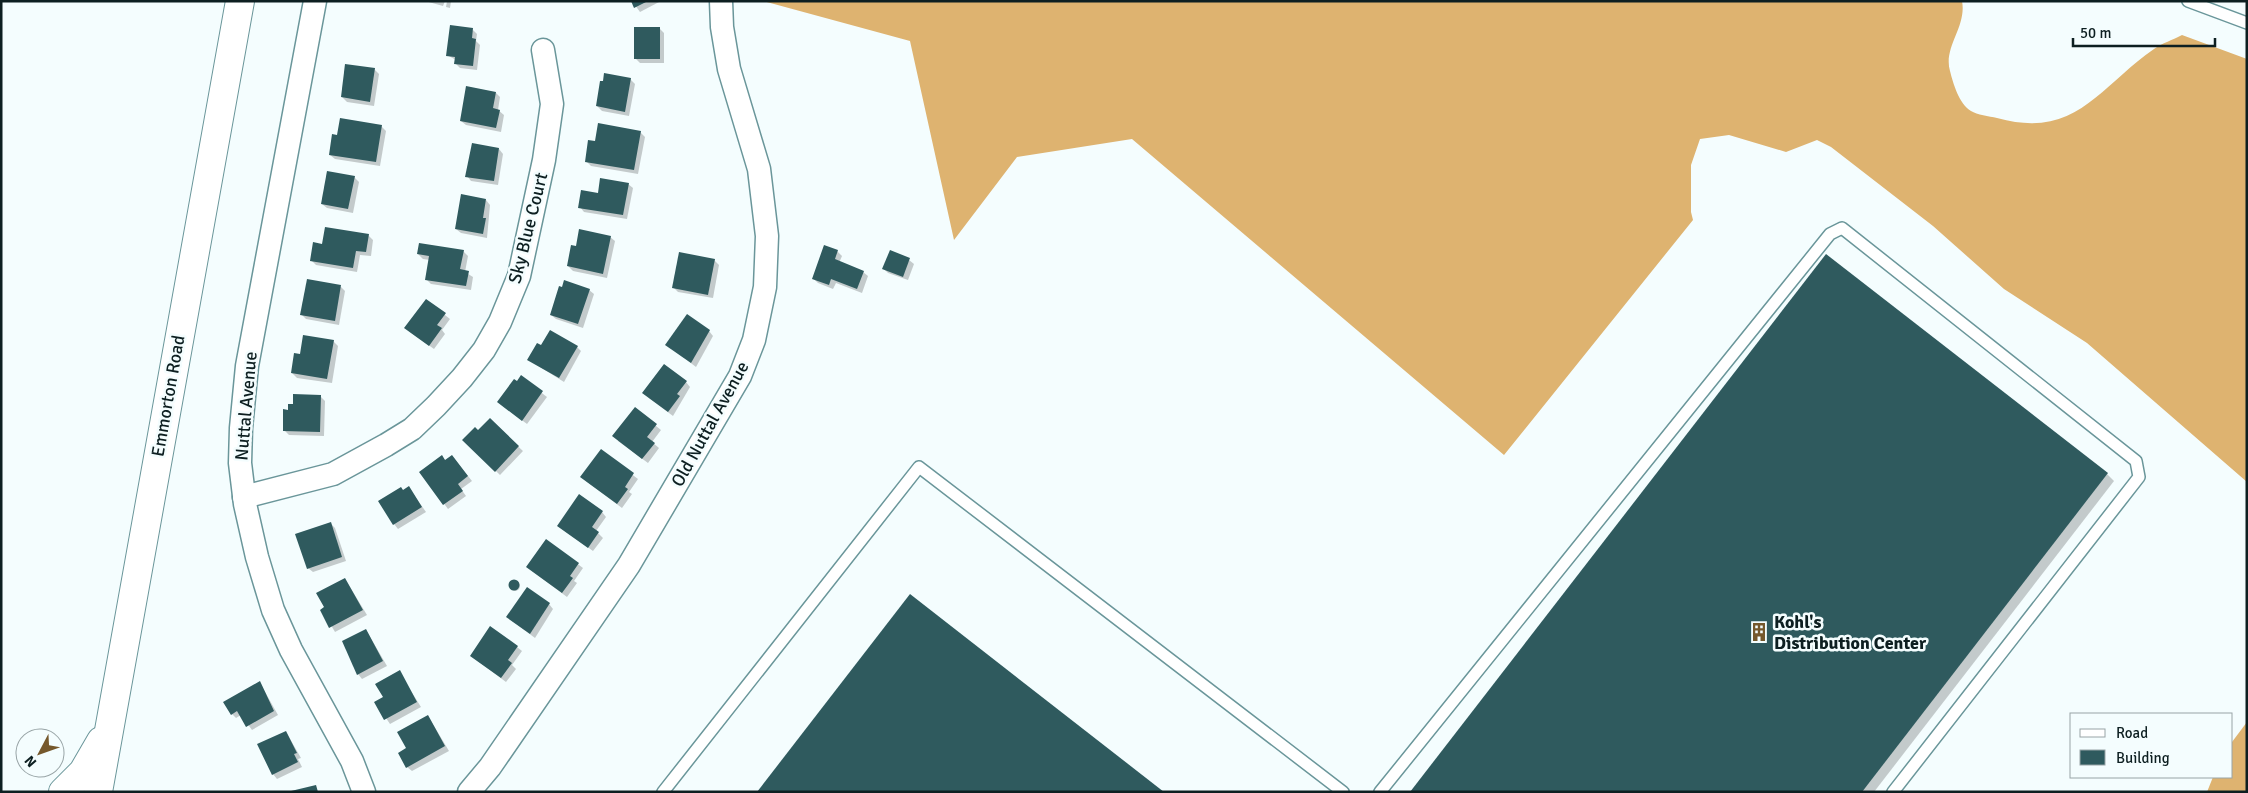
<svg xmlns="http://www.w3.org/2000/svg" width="2248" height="793" font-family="Signika,sans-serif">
  <rect width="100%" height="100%" fill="#f4fdfe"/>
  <g fill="#deb370">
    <path d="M763 1H1962C1967 27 1943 47 1950 71 1953 83 1959 104 1971 111 1977 115 1989 116 1997 118 2076 140 2099 87 2154 49 2162 43 2173 40 2182 35L2247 59V482L2087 343 2004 289 1933 226 1831 147 1817 140 1786 152 1729 135 1700 139 1691 165V212L1693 220 1504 455 1132 139 1017 157 954 240 910 41Z"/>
    <path d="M2247 722V792H2207L2213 777H2232V742Z"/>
  </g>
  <g fill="#0003">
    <path d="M425 1H445L443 6Z"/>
    <path d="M447 1H451L450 8 446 7Z"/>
    <path d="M632 1H661L640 12Z"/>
    <path d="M660 29 664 33V63H640L635 58Z"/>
    <path d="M473 30 477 34 476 41 480 45 477 70 460 68 456 64V60L447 55Z"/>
    <path d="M374 69 379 74 374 106 347 102 342 97Z"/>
    <path d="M630 79 635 84 629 116 602 111 597 106Z"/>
    <path d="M496 93 500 97 498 110 504 115 501 132 466 125 461 121Z"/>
    <path d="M381 126 386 131 380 166 335 159 330 155 338 137Z"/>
    <path d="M640 132 645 137 638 174 591 166 586 161 596 143Z"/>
    <path d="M499 149 503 154 498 185 471 181 467 176Z"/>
    <path d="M354 177 359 182 353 213 327 208 322 204Z"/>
    <path d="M628 184 633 188 627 219 584 212 580 207Z"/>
    <path d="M486 200 490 205 487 238 461 233 456 229Z"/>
    <path d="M368 235 373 240 371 256 360 255 357 272 316 265 312 261 324 245Z"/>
    <path d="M610 237 615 241 607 278 573 271 568 266 577 247Z"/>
    <path d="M463 251 468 256 465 272 473 277 471 290 431 284 426 279 430 260 423 259 418 254Z"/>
    <path d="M837 251 842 256 839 263 863 272 868 276 862 293 836 283 833 289 818 283 813 278Z"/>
    <path d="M714 260 719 265 713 298 678 292 673 287Z"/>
    <path d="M909 260 914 264 908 280 888 273 884 269Z"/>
    <path d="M308 280 341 287 345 291 339 325 306 319 301 314Z"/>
    <path d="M589 290 594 294 583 328 556 319 551 315Z"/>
    <path d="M426 300 450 319 442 330 445 334 434 349 410 332Z"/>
    <path d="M709 331 713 336 696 367 667 345Z"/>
    <path d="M333 341 338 346 332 383 297 378 292 373Z"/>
    <path d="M577 347 581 351 564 382 529 360Z"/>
    <path d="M521 377 547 397 527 424 503 406Z"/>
    <path d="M686 382 690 387 673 416 649 398Z"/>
    <path d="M320 396 325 401 324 436 289 435 284 430 289 411Z"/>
    <path d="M635 409 661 430 652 442 659 448 648 463 618 441Z"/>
    <path d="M490 420 523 451 500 475 464 440 478 432Z"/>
    <path d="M601 451 638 479 629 492 632 494 622 508 586 481Z"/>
    <path d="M452 456 472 481 461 489 466 496 448 509 421 473 442 457 446 461Z"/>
    <path d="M2107 474 2114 481 1874 792H1412Z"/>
    <path d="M409 488 426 512 398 529 394 524 404 491Z"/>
    <path d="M602 512 606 517 596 531 603 538 593 551 558 526Z"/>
    <path d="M331 524 335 528 346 561 313 572 308 568Z"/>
    <path d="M546 540 583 568 574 581 577 583 567 597 532 571Z"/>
    <path d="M345 579 367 615 335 632 322 610Z"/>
    <circle cx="515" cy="586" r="5"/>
    <path d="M549 604 553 609 535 638 507 617Z"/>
    <path d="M366 630 387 666 362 679 358 674Z"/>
    <path d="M517 647 522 651 512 665 516 669 506 682 471 656Z"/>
    <path d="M399 672 421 707 390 724 376 703 385 698Z"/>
    <path d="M260 683 278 715 252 730 241 715 236 718 232 714Z"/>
    <path d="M428 716 449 751 412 771 407 767Z"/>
    <path d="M286 732 301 758 298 759 302 767 277 779 273 774Z"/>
  </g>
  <g fill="#2f5a5e">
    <path d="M631 1H648L634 8Z"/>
    <path d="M450 25 473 28 472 38 476 39 473 66 454 64 455 57 446 56Z"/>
    <rect x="634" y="27" width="26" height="32"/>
    <path d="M345 64 375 68 370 102 341 97Z"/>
    <path d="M604 73 631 78 625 112 596 106 600 81H603Z"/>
    <path d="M466 86 496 92 493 108 500 110 496 128 460 121Z"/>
    <path d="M340 118 382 125 376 162 329 155 332 134 337 135Z"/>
    <path d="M598 123 641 131 634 170 585 162 588 140 595 141Z"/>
    <path d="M472 143 499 148 494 181 465 177Z"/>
    <path d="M327 171 355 176 348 209 321 204Z"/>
    <path d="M600 178 629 183 623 215 578 208 581 190 598 193Z"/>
    <path d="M461 194 486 199 483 218H486L483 234 455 229Z"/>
    <path d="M325 227 369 234 366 252 356 251 353 268 310 261 313 242 322 244Z"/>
    <path d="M579 229 611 236 603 274 567 266 571 245 576 246Z"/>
    <path d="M419 243 464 250 460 269 469 271 466 286 425 280 429 256 417 254Z"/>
    <path d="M824 245 838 250 835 259 864 271 857 289 831 279 829 285 812 279Z"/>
    <path d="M890 250 910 258 903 277 882 269Z"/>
    <path d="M679 252 715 259 708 295 672 288Z"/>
    <path d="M1826 254 2108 473 1862 792H1410Z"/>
    <path d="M307 279 341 285 335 321 300 315Z"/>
    <path d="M564 280 590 289 578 324 550 315 559 286 562 287Z"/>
    <path d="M426 299 446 313 437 325 442 328 429 346 404 328Z"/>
    <path d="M687 314 710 330 691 363 665 345Z"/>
    <path d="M550 330 578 346 559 378 527 360 537 343 541 345Z"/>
    <path d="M303 335 334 340 327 379 291 373 294 353 300 354Z"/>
    <path d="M664 364 687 381 677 394 680 396 668 412 642 393Z"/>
    <path d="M521 375 543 391 522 421 497 402 514 379 517 381Z"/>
    <path d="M293 394 321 395 320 432 283 431V409L288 410V404H293Z"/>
    <path d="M635 407 657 424 647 437 655 443 642 459 612 436Z"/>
    <path d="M490 418 519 446 495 472 462 440 475 427 478 430Z"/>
    <path d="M601 449 634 473 625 487 628 489 617 504 580 477Z"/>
    <path d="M442 455 445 460 452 455 468 476 458 484 463 491 443 505 419 472Z"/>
    <path d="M409 486 422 507 393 525 378 501 401 487 403 490Z"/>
    <path d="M579 494 603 511 592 527 599 532 588 548 557 526Z"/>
    <path d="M331 522 342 557 307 569 295 534Z"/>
    <path d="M546 539 579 563 570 576 573 578 562 593 526 567Z"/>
    <path d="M345 578 363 610 329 628 320 610 324 607 316 593Z"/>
    <circle cx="514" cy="585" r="5.5"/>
    <path d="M527 587 550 603 530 634 506 617Z"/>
    <path d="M910 594 1164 792H757Z"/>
    <path d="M490 626 518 646 508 660 512 663 501 678 470 656Z"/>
    <path d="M366 629 383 661 357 675 342 641Z"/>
    <path d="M400 670 417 702 384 720 374 702 383 697 375 684Z"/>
    <path d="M260 681 274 711 246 727 237 711 231 715 223 702Z"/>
    <path d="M428 715 445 746 406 768 398 753 406 748 397 732Z"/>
    <path d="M286 731 297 753 294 754 298 762 272 775 257 744Z"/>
    <path d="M316 785 318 792H291V791Z"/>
  </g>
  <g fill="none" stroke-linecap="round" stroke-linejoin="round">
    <g stroke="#6a969a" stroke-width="14">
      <g id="service">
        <path d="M2188 1 2247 23"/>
        <path d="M663 792 919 467 1343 792"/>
        <path d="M1380 792 1830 234 1842 228 2136 461 2139 477 1893 792"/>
      </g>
    </g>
    <g stroke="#6a969a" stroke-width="25">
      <g id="minor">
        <path d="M315 1 247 366 241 428 240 463 245 504 257 557 273 610 291 650 352 761 364 792"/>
        <path d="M244 497 333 474 386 445 412 429 436 406 462 378 484 350 500 322 519 276 544 160 552 104 543 50"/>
        <path d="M469 792 490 767 629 565 740 376 754 340 765 287 767 236 759 169 729 69 722 27 721 1"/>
      </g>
    </g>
    <g stroke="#6a969a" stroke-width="30">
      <g id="secondary">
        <path d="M63 792 83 772 101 741"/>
        <path d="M98 792 240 1"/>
      </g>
    </g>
    <use href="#service" stroke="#fff" stroke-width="11"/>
    <use href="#minor" stroke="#fff" stroke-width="22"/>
    <use href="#secondary" stroke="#fff" stroke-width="28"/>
  </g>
  <defs>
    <g id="building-bare" transform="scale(1.5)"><path d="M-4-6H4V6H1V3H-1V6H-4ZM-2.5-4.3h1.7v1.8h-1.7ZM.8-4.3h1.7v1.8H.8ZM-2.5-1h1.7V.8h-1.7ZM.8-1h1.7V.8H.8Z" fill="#75582c" stroke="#f4fdfe" stroke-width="2.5" paint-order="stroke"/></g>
  </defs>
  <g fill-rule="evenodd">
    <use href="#building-bare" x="1759" y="632"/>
  </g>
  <g text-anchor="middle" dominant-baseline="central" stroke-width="5" stroke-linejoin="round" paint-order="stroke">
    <g font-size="18" fill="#0d1f21" stroke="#f4fdfe">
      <text transform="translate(528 228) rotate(-76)">Sky Blue Court</text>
      <text transform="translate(168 396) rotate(-80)">Emmorton Road</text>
      <text transform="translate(246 406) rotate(-85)">Nuttal Avenue</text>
      <text transform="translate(710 424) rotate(-61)">Old Nuttal Avenue</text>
    </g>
    <g font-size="18" font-weight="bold" fill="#0d1f21" stroke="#f4fdfe" text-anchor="start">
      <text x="1774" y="622">Kohl's<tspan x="1774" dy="21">Distribution Center</tspan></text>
    </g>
  </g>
  <rect width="2248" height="793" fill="none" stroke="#0d1f21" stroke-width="5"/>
  <rect x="2070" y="713" width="162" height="65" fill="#f4fdfe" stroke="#98a4a6"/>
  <rect x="2080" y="729" width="25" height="8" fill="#ffffff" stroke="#98a4a6"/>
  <text x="2116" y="738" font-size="15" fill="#0d1f21">Road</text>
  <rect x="2080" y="750" width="25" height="15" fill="#2f5a5e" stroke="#98a4a6"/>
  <text x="2116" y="763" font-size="15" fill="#0d1f21">Building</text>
  <g transform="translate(40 753) rotate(229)"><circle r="24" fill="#f4fdfe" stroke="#98a4a6"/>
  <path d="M0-4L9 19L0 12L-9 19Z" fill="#75582c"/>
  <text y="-8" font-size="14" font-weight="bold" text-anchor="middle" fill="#0d1f21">N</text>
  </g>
  <path d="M2073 38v8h142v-8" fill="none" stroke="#0d1f21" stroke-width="2.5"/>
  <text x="2080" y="38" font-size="15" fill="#0d1f21" stroke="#f4fdfe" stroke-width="4" paint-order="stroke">50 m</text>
</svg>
